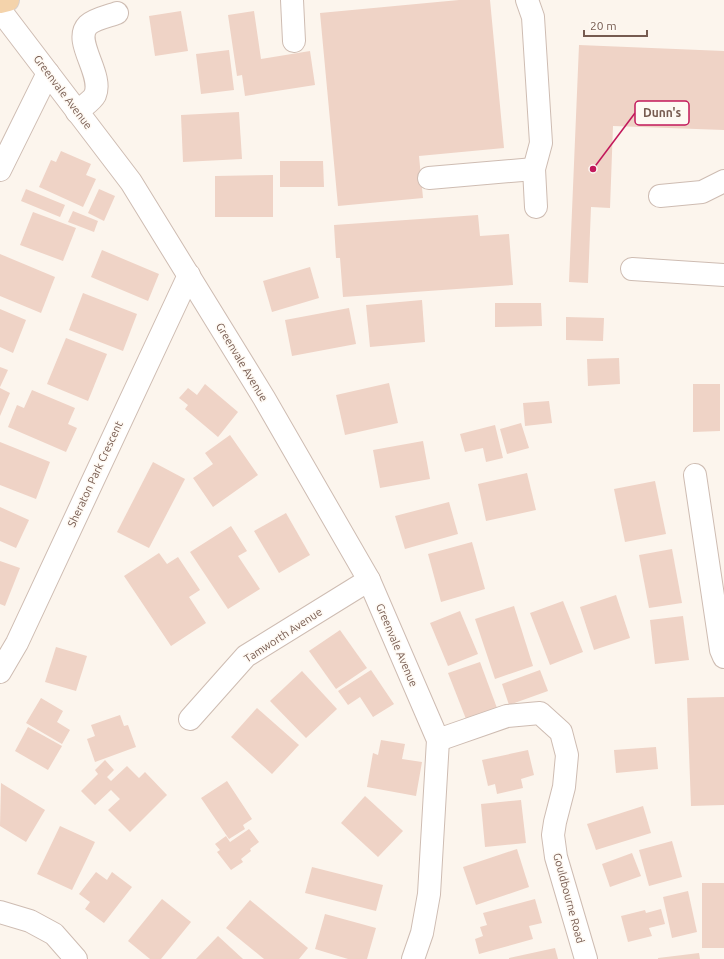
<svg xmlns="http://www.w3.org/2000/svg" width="724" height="959" font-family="Ubuntu,sans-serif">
  <rect width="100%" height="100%" fill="#fcf5ed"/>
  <g fill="#efd3c6">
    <path d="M459 0H490L504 148 419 156 423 198 338 206 320 13Z"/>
    <path d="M181 11 188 51 155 56 149 16Z"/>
    <path d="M254 11 261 59 310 51 315 85 245 96 242 75 237 76 228 15Z"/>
    <path d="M579 45 724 51V130L613 126 610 208 591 207 588 283 569 282Z"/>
    <path d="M229 50 234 90 201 94 196 54Z"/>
    <path d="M239 112 242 159 183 162 181 115Z"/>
    <path d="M61 151 91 164 86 175 96 179 83 207 39 187 51 160 56 162Z"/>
    <path d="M280 161H323L324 187H280Z"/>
    <path d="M273 175V217H215V176Z"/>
    <path d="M26 189 65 205 60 217 21 201Z"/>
    <path d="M99 189 115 196 104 221 88 213Z"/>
    <path d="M73 211 98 221 94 232 68 222Z"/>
    <path d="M33 212 76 228 63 261 20 245Z"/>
    <path d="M478 215 480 236 509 234 513 285 343 297 340 258H336L334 225Z"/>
    <path d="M102 250 159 274 148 301 91 277Z"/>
    <path d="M0 254 55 277 41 313 0 296Z"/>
    <path d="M310 267 319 298 272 312 263 281Z"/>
    <path d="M83 293 137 314 123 351 69 330Z"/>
    <path d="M422 300 425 342 370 347 366 305Z"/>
    <path d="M495 303H541L542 326 495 327Z"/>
    <path d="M349 308 356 344 292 356 285 320Z"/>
    <path d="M0 309 26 320 13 353 0 347Z"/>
    <path d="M566 317 604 318 603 341 566 340Z"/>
    <path d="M66 338 107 354 88 401 47 384Z"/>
    <path d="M619 358 620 384 588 386 587 359Z"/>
    <path d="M0 367 8 370 0 387Z"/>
    <path d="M389 383 398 423 345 435 336 395Z"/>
    <path d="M205 384 238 412 218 437 185 409 188 405 179 398 188 388 197 395Z"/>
    <path d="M693 384H720V431L693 432Z"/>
    <path d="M0 388 10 393 0 416Z"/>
    <path d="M32 390 75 408 68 424 77 428 66 452 8 427 17 405 24 408Z"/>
    <path d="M549 401 552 423 525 426 523 403Z"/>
    <path d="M521 423 529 448 507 454 500 429Z"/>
    <path d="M495 425 503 458 486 462 483 448 465 452 460 434Z"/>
    <path d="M230 435 258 475 213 507 193 478 213 464 205 453Z"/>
    <path d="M423 441 430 479 380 488 373 450Z"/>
    <path d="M0 442 50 462 36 499 0 485Z"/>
    <path d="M153 462 185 479 149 548 117 532Z"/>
    <path d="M527 473 536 510 486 521 478 484Z"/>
    <path d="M655 481 666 534 625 542 614 489Z"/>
    <path d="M449 502 458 534 405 549 395 516Z"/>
    <path d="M0 507 29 520 16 548 0 541Z"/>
    <path d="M286 513 310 555 279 573 254 531Z"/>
    <path d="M231 526 247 551 238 556 260 589 228 609 190 552Z"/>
    <path d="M472 542 485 589 441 602 428 554Z"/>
    <path d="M672 549 682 603 649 608 639 555Z"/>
    <path d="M159 553 167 564 178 557 200 590 189 597 206 623 171 646 124 576Z"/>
    <path d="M0 561 20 568 5 606 0 604Z"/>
    <path d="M616 595 630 638 594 650 580 607Z"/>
    <path d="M563 601 583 652 550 665 530 613Z"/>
    <path d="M514 606 533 666 495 679 475 619Z"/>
    <path d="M460 611 478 654 448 666 430 623Z"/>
    <path d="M683 616 689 660 655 664 650 620Z"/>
    <path d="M340 630 367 668 336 689 309 651Z"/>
    <path d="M56 647 87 656 76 691 45 682Z"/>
    <path d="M480 662 497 708 466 719 448 673Z"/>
    <path d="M371 670 394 704 373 717 360 697 348 705 338 691Z"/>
    <path d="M540 670 548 691 509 705 502 684Z"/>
    <path d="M302 671 337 709 306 738 270 701Z"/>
    <path d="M724 697V805L691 806 687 698Z"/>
    <path d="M41 698 63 711 57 722 70 730 62 744 26 723Z"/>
    <path d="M257 708 299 745 272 774 231 737Z"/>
    <path d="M120 715 124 726 128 725 136 747 95 762 87 739 95 736 91 725Z"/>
    <path d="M28 727 62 746 48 770 15 751Z"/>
    <path d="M381 740 405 744 402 759 422 762 416 796 367 787 373 753 378 755Z"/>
    <path d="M656 747 658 769 616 773 614 750Z"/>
    <path d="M528 750 534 775 521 779 523 788 497 794 495 784 488 786 482 760Z"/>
    <path d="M105 760 114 770 107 777 111 781 127 766 139 778 145 772 167 795 130 832 108 810 120 799 111 790 95 805 81 791 98 774 95 770Z"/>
    <path d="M227 781 252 819 243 825 245 829 229 839 201 798Z"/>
    <path d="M1 783 45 810 26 842 0 826Z"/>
    <path d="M365 796 403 831 378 857 341 823Z"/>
    <path d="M521 800 526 843 485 847 481 804Z"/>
    <path d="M643 806 651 833 596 850 587 824Z"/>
    <path d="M60 826 95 842 72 890 37 874Z"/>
    <path d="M249 829 259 842 250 849 251 851 241 859 243 862 231 870 217 852 220 850 215 844 226 836 230 842Z"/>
    <path d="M672 841 682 877 649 886 639 850Z"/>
    <path d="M517 849 529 887 476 905 463 867Z"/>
    <path d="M632 853 641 876 610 887 602 864Z"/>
    <path d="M312 867 383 885 376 911 305 893Z"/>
    <path d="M96 872 107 880 112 872 132 887 104 923 85 909 90 902 79 894Z"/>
    <rect x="702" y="883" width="22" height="65"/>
    <path d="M688 891 697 932 672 938 663 897Z"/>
    <path d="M162 899 191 922 161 959H150L128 941Z"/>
    <path d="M535 899 542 923 529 926 533 939 479 954 475 939 483 936 480 927 487 925 483 913Z"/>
    <path d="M250 900 308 948 299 959H264L226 928Z"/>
    <path d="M661 909 665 924 649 928 652 936 628 942 621 916 645 910 646 913Z"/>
    <path d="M325 914 376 928 367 959H348L315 949Z"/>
    <path d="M218 936 243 959H196Z"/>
    <path d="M555 948 558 959H509V958Z"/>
    <path d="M699 953 700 959H658V958Z"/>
  </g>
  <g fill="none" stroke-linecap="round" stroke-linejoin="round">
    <g stroke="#cebcb2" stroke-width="24">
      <g id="minor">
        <path d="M292 0 294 41"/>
        <path d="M527 0 533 17 541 143 534 169 536 207"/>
        <path d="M0 10 131 182 264 398 369 580 438 740 429 894 422 933 413 959"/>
        <path d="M77 112C82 107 92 101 95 95 104 74 72 41 88 25 94 19 109 16 117 13"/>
        <path d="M0 170 48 73"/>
        <path d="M429 178 534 169"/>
        <path d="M660 196 702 192 724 181"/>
        <path d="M632 269 724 275"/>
        <path d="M695 475 721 650 724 657"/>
        <path d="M0 672 17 643 189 275"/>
        <path d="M190 719 246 656 369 580"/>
        <path d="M438 740 507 716 540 713 561 732 567 755 564 787 555 822 553 835 556 857 586 959"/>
        <path d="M0 912 30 921 54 934 76 959"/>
      </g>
    </g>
    <g stroke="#d9d1ce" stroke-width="24">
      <path id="major" d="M0 2 8 0"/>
    </g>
    <use href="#minor" stroke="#fff" stroke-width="22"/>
    <use href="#major" stroke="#f4d3ab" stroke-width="22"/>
  </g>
  <g text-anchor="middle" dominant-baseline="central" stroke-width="3" stroke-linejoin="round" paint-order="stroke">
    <g font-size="11" fill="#765b50" stroke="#fef9f3">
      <text transform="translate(63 92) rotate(53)">Greenvale Avenue</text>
      <text transform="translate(242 362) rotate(59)">Greenvale Avenue</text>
      <text transform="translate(95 474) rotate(-65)">Sheraton Park Crescent</text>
      <text transform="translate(283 635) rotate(-33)">Tamworth Avenue</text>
      <text transform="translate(397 645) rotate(67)">Greenvale Avenue</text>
      <text transform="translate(569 898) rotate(75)">Gouldbourne Road</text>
    </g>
  </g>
  <path fill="none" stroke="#c2185b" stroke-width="1.5" d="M593 169L635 113"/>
  <circle fill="#c2185b" stroke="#fef9f3" stroke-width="1.5" cx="593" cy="169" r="4"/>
  <rect fill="#fef9f3" stroke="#c2185b" stroke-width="1.5" x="635" y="101" width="54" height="24" rx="4"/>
  <g font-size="12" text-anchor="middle" font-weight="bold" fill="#765b50">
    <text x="662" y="117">Dunn's</text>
  </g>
  <path d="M584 30v6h63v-6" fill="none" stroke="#765b50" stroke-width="2"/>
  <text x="590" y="30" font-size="12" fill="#765b50" stroke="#fef9f3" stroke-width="3" paint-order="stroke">20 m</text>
</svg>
